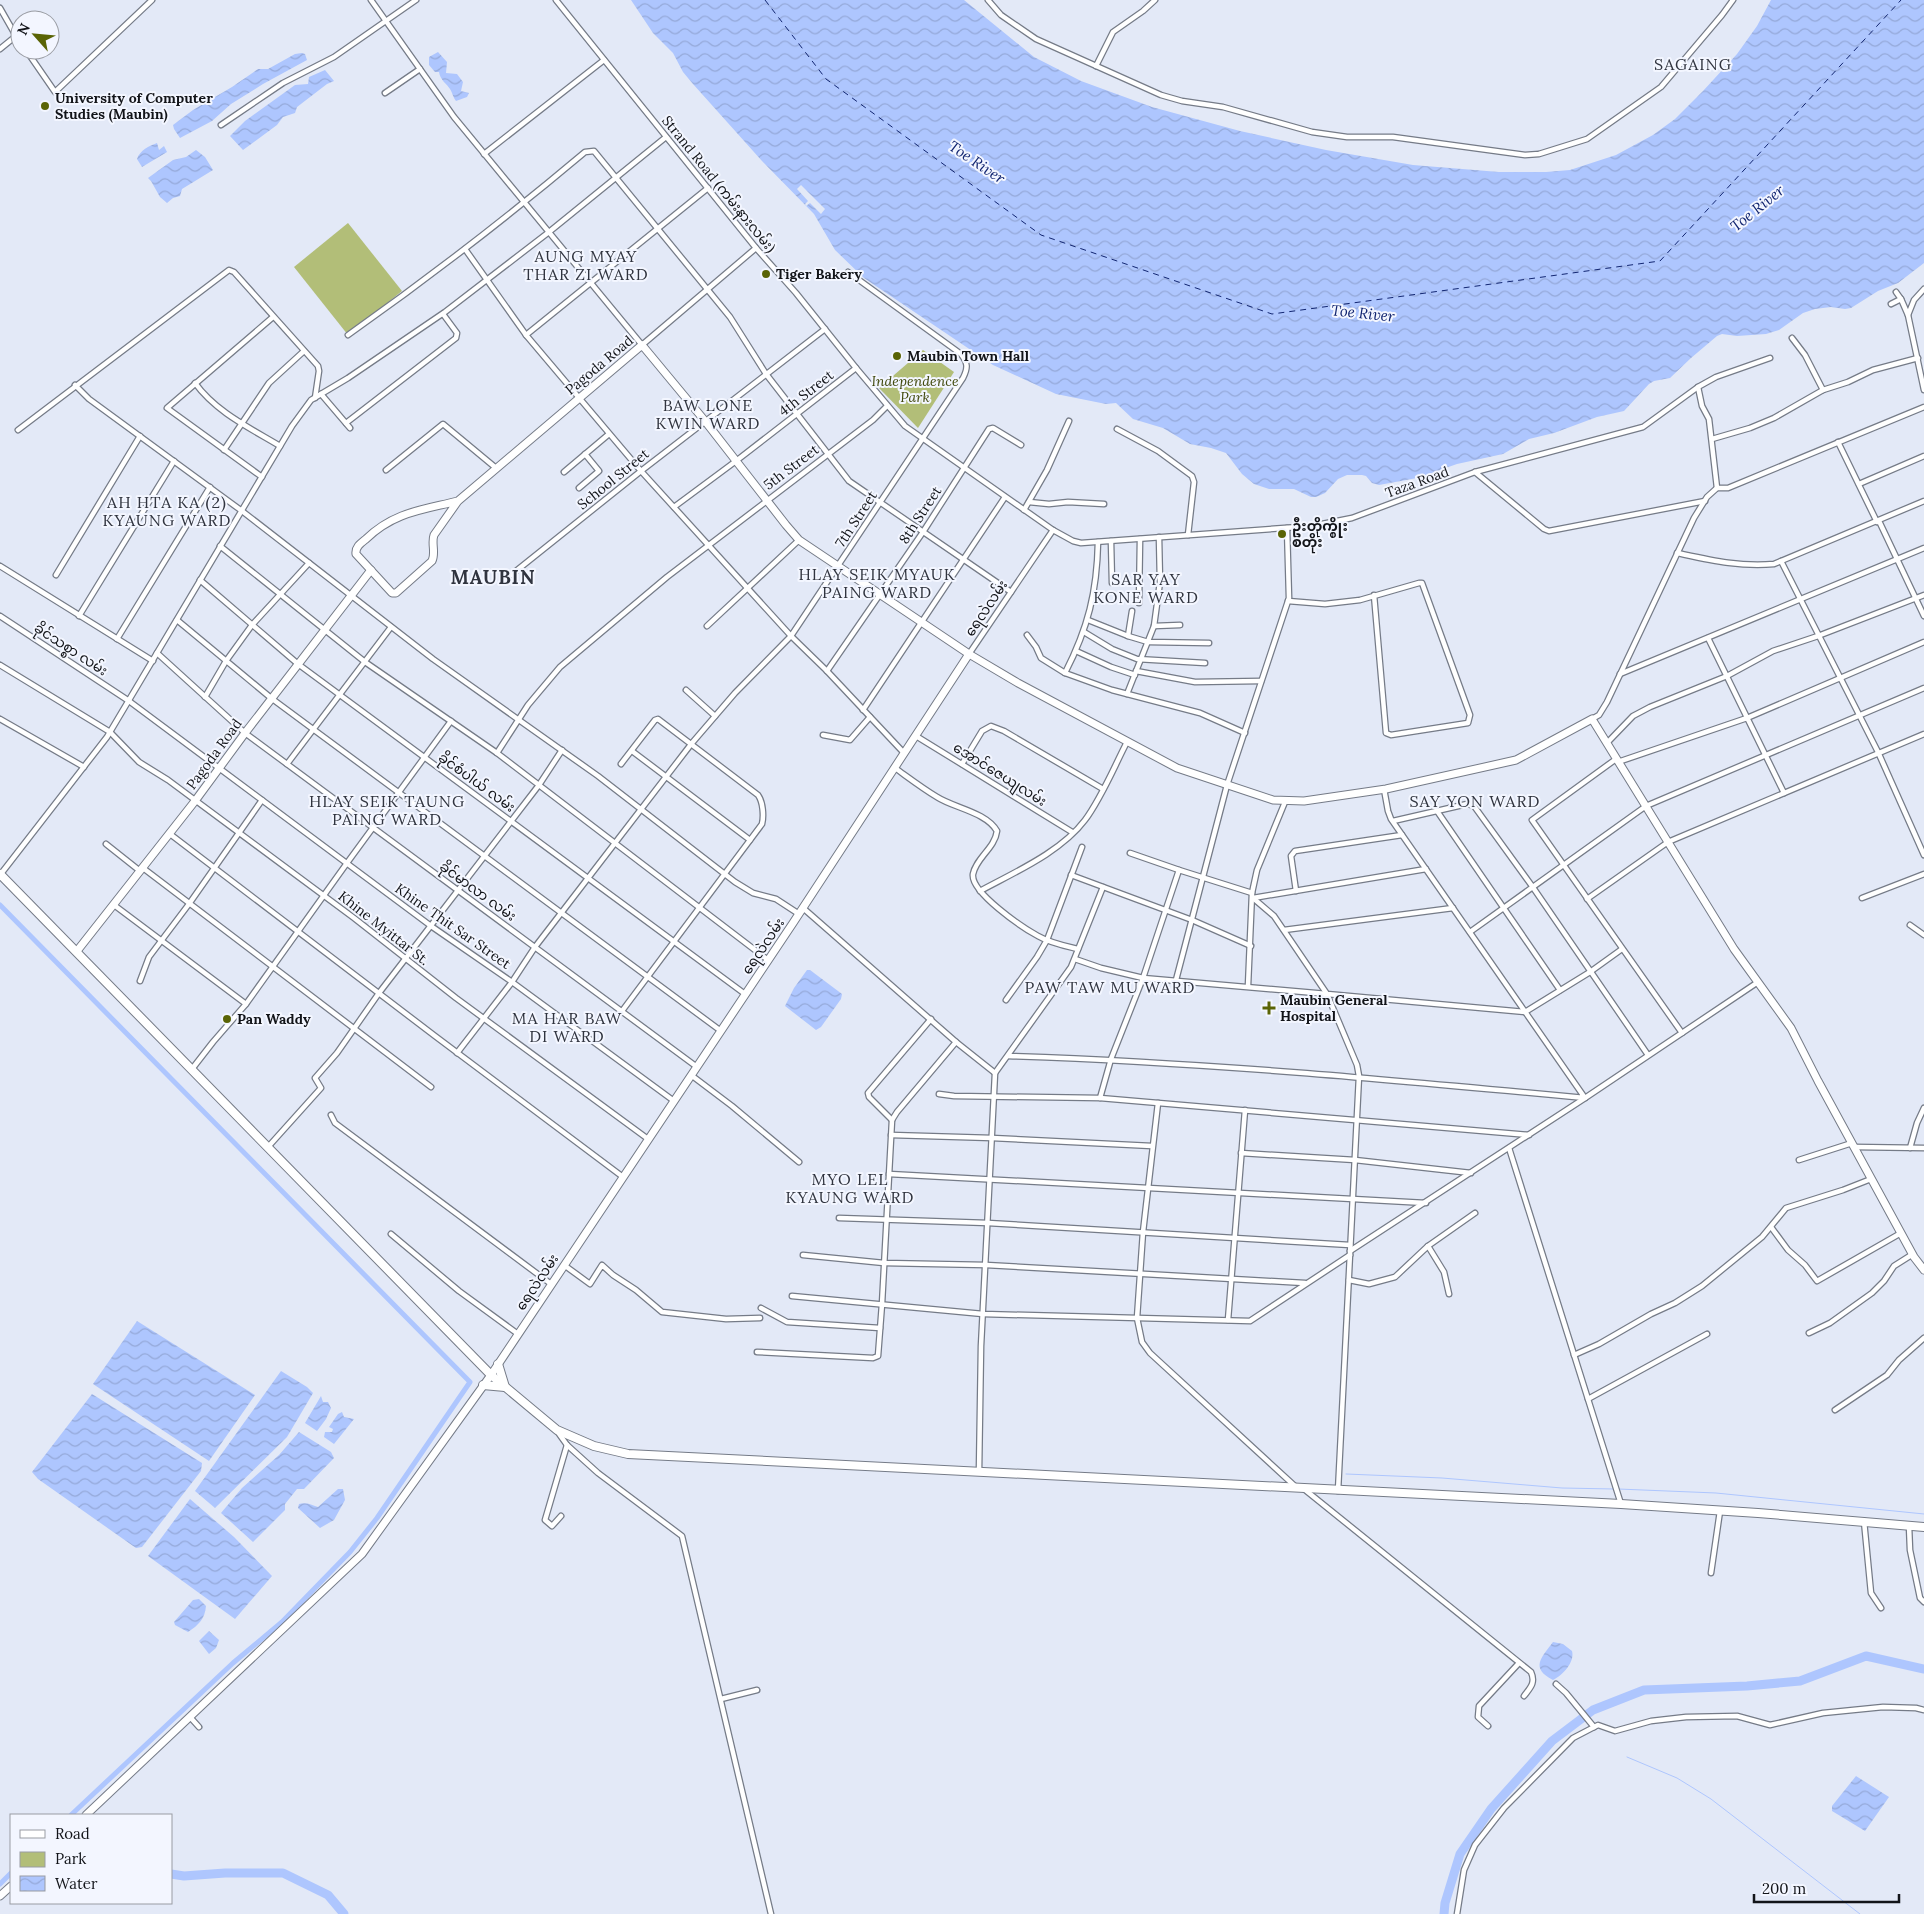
<svg xmlns="http://www.w3.org/2000/svg" width="1924" height="1914" font-family="Lora,'Noto Sans Myanmar',serif">
  <defs>
    <pattern id="water-waves" width="16" height="10" patternUnits="userSpaceOnUse" patternTransform="scale(1.25)"><rect width="16" height="10" fill="#aec6fe"/><path d="M0 5q4-4 8 0t8 0" fill="none" stroke="#95a9d9"/></pattern>
  </defs>
  <rect width="100%" height="100%" fill="#e3e9f7"/>
  <g fill="#b2be78">
    <path d="M348 223 402 291 348 335 294 267Z"/>
    <path d="M923 350 954 372 918 428 879 388Z"/>
  </g>
  <g fill="url(#water-waves)">
    <path d="M631 0H964L1034 57 1081 81 1152 107 1240 131 1326 150 1413 165 1499 172H1546L1570 170 1616 155 1653 135 1675 119 1703 91 1737 54 1757 26 1771 0H1924V263L1898 283 1878 291 1851 308 1845 309 1831 307 1815 309 1803 313 1779 330 1766 334 1737 336 1722 334 1717 336 1691 358 1670 378 1654 381 1649 384 1624 411 1597 417 1554 433 1529 439 1503 454 1457 464 1417 478 1379 485 1372 483 1366 476 1362 475H1347L1338 479 1325 493 1316 497H1311L1294 489H1269L1254 484 1242 474 1226 453 1211 448 1190 444 1163 428 1133 419 1116 403 1106 404 1056 394 993 365 864 278 835 250 814 214 762 161 693 84 683 72 673 53 653 33Z"/>
    <path d="M438 52 447 62 446 73 457 74 463 82 461 91 469 93 467 97 456 101C453 97 453 94 450 89 447 84 440 80 439 72H435L429 65V57Z"/>
    <path d="M302 53 305 54 307 60 263 84 231 104 212 121 180 138 174 129 173 125 193 110 232 87 258 69H268L295 54Z"/>
    <path d="M325 70 334 81 327 84 297 107 295 113 283 117 277 125 243 150 230 136 245 121 295 85 308 84 309 77Z"/>
    <path d="M157 143 159 150 164 146 167 152 142 167 137 159C140 150 149 146 157 143Z"/>
    <path d="M196 150 205 157 213 170 182 189 180 196 173 198 167 203 160 197 151 181 148 178 173 160 186 157Z"/>
    <path d="M807 970H810L842 994 841 999 821 1027 816 1030 785 1006 794 988Z"/>
    <path d="M137 1321 255 1395 209 1461 93 1384Z"/>
    <path d="M281 1371 307 1387 313 1393 287 1437 215 1508 195 1491Z"/>
    <path d="M92 1394 202 1463 201 1471 142 1547 136 1548 38 1479 32 1472Z"/>
    <path d="M321 1396 323 1402H328L331 1408 326 1419 317 1431 305 1423Z"/>
    <path d="M342 1412 344 1417 354 1419 334 1444 324 1437 325 1432H332L333 1429 329 1427 338 1414Z"/>
    <path d="M299 1432 331 1452 334 1458 304 1489H297L285 1504V1510L253 1542 221 1513 242 1488 279 1455Z"/>
    <path d="M338 1489H343L345 1500 334 1520 320 1528 298 1508 299 1504C307 1502 311 1505 318 1507Z"/>
    <path d="M190 1499 234 1537 272 1576 235 1619 148 1556Z"/>
    <path d="M199 1599 206 1606C205 1618 199 1625 188 1632L175 1625 174 1622 193 1600Z"/>
    <path d="M209 1631 219 1640 216 1648 209 1654 199 1641Z"/>
    <path d="M1553 1642 1563 1644 1572 1651C1575 1662 1563 1675 1553 1680 1530 1668 1541 1658 1553 1642Z"/>
    <path d="M1856 1776 1889 1797 1865 1831 1832 1811V1806Z"/>
  </g>
  <path fill="#e3e9f7" d="M801 185 825 209 821 214 810 203 806 206 805 204 808 201 797 189Z"/>
  <g fill="none" stroke-linecap="round" stroke-linejoin="round">
    <g stroke="#aec6fe" stroke-width="1">
      <path d="M1346 1474 1442 1478 1562 1488 1614 1489"/>
      <path d="M1618 1489 1716 1493 1924 1514"/>
      <path d="M1627 1757 1677 1778 1711 1799 1860 1914"/>
    </g>
    <g stroke="#aec6fe" stroke-width="5">
      <path d="M0 905 470 1382 377 1518 350 1552 282 1622 233 1663 71 1815"/>
      <path d="M0 1884 11 1873"/>
    </g>
    <g stroke="#aec6fe" stroke-width="9">
      <path d="M171 1874 184 1876 225 1873H283L328 1895 344 1914"/>
      <path d="M1444 1914 1445 1903 1460 1854 1491 1809 1552 1741 1593 1710 1644 1690 1747 1686 1800 1681 1866 1656 1924 1669"/>
    </g>
    <path stroke="#112571" stroke-width="1" stroke-dasharray="6 5" stroke-linecap="butt" d="M765 0 826 79 1041 235 1272 314 1660 261 1901 0"/>
    <g stroke="#757b87" stroke-width="7">
      <g id="street">
        <path d="M371 0 454 117 642 345 756 248"/>
        <path d="M556 0 756 248 796 293 856 368 905 426 1053 530 1073 541 1081 543 1312 526 1352 518 1475 472 1643 427 1698 387 1716 377 1770 358"/>
        <path d="M988 0 1001 15 1036 39 1161 95 1182 101 1223 107 1312 132 1347 137H1393L1525 155 1539 154 1587 139 1661 87 1722 15 1733 0"/>
        <path d="M0 8 16 36"/>
        <path d="M0 49 16 36 20 41"/>
        <path d="M26 50 55 92 152 0"/>
        <path d="M1096 66 1113 32 1143 11 1155 0"/>
        <path d="M385 93 420 69"/>
        <path d="M221 125 283 83 334 57 416 0"/>
        <path d="M484 154 604 60"/>
        <path d="M465 249 526 335 641 471 791 636 827 671 904 753"/>
        <path d="M1924 289 1914 300 1908 315 1924 390"/>
        <path d="M1896 292 1901 299"/>
        <path d="M1891 304 1901 299 1908 315"/>
        <path d="M348 335C430 277 509 216 585 152L594 151 730 317 766 374 849 481 1011 592"/>
        <path d="M526 335 708 188"/>
        <path d="M1792 338 1805 355 1823 390"/>
        <path d="M195 383C216 412 250 428 280 446"/>
        <path d="M75 385 89 399 242 511 433 659 598 776 735 882 753 893 776 899 799 914"/>
        <path d="M1698 387 1702 406 1709 419 1717 488"/>
        <path d="M321 394 350 428"/>
        <path d="M346 423 456 338 457 333 443 314"/>
        <path d="M1117 429 1158 451 1192 476 1194 482 1188 535"/>
        <path d="M18 430 229 270 234 272 318 366 319 371 315 398"/>
        <path d="M1712 439 1750 428 1774 418 1823 390 1848 382 1873 370 1918 358"/>
        <path d="M1838 442 1877 522 1879 521 1924 616"/>
        <path d="M224 450 269 383 304 351"/>
        <path d="M386 470 443 424 496 468"/>
        <path d="M564 472 609 434"/>
        <path d="M1475 472 1544 529 1549 531 1705 501"/>
        <path d="M262 477 167 408 273 317"/>
        <path d="M1859 484 1924 456"/>
        <path d="M579 488 599 471 585 454"/>
        <path d="M1029 502 1049 504 1068 502 1104 504"/>
        <path d="M674 507 736 461 856 368"/>
        <path d="M1024 510 1047 470 1069 421"/>
        <path d="M1111 541 1112 583"/>
        <path d="M220 546 365 662 497 753 768 960"/>
        <path d="M1677 553C1710 560 1739 567 1774 564L1924 501"/>
        <path d="M1781 561 1878 752 1924 855"/>
        <path d="M0 566 153 661"/>
        <path d="M56 575 140 436"/>
        <path d="M511 575 641 471 825 329"/>
        <path d="M200 580 298 664 745 994"/>
        <path d="M1288 601 1325 604 1360 600 1419 583H1422L1470 715 1468 723 1391 735 1386 733 1374 595"/>
        <path d="M1139 603 1140 539"/>
        <path d="M0 616 129 701 431 926 512 982 674 1101"/>
        <path d="M79 616 174 461"/>
        <path d="M177 620 271 698 721 1031"/>
        <path d="M1088 620 1128 636 1148 642 1209 643"/>
        <path d="M707 626 799 540"/>
        <path d="M1154 626 1180 625"/>
        <path d="M1084 632 1112 649 1137 659 1205 663"/>
        <path d="M1027 635 1036 647 1041 658 1065 673 1112 690 1200 713 1245 733"/>
        <path d="M1128 636 1132 611"/>
        <path d="M1708 638 1784 793"/>
        <path d="M117 639 210 487"/>
        <path d="M1076 651 1111 667 1135 675"/>
        <path d="M157 653 245 733 697 1067"/>
        <path d="M969 654 1053 530"/>
        <path d="M0 665 110 732 139 762 168 780 354 918 456 998 648 1139"/>
        <path d="M827 671 923 532 989 429 993 428 1021 445"/>
        <path d="M1136 671 1195 682 1261 681"/>
        <path d="M1065 673C1088 628 1097 592 1098 542"/>
        <path d="M1620 674 1924 548"/>
        <path d="M686 690 715 716"/>
        <path d="M1127 694 1154 626 1160 582 1159 537"/>
        <path d="M205 697 226 661 252 625 309 563"/>
        <path d="M863 710 1005 497"/>
        <path d="M0 719 84 767"/>
        <path d="M1592 719 1599 715 1607 702 1694 518 1707 497 1717 488H1728L1924 407"/>
        <path d="M823 735 850 740 870 717"/>
        <path d="M916 736 1072 832"/>
        <path d="M1607 743 1633 716 1650 707 1727 676 1773 651 1818 636 1924 595"/>
        <path d="M632 751 750 840"/>
        <path d="M497 753 528 705 560 667 667 577 873 420 887 406"/>
        <path d="M1616 759 1532 820 1682 1033"/>
        <path d="M1618 762 1747 718 1924 642"/>
        <path d="M287 764 391 627"/>
        <path d="M621 764 655 720 658 719 758 795C763 802 764 816 762 824L622 1011"/>
        <path d="M962 764 982 731 991 726 1004 731 1103 789"/>
        <path d="M895 768C909 778 922 788 937 797 954 808 986 812 997 831 995 848 976 858 973 874 970 892 1023 928 1038 936 1050 943 1065 946 1078 949"/>
        <path d="M1437 811 1560 990"/>
        <path d="M1393 821 1467 804 1474 806 1532 886 1648 1055"/>
        <path d="M170 834 435 1036 623 1177"/>
        <path d="M106 844 140 871"/>
        <path d="M1130 853 1179 870"/>
        <path d="M143 868 431 1087"/>
        <path d="M0 875 107 737 292 426 311 400 348 378 445 312 549 232 666 137"/>
        <path d="M1071 875 1192 920 1251 946"/>
        <path d="M980 891C1015 872 1061 852 1085 820 1102 797 1114 767 1127 742"/>
        <path d="M1296 891 1291 856 1295 851 1402 835"/>
        <path d="M1253 898 1274 916 1327 994 1525 1012 1590 972 1622 949"/>
        <path d="M1253 898 1426 869"/>
        <path d="M1862 898 1924 874"/>
        <path d="M1587 899 1668 842 1924 734"/>
        <path d="M114 905 246 1004"/>
        <path d="M803 908 956 1042 995 1073"/>
        <path d="M1910 925 1924 935"/>
        <path d="M1284 930 1453 908"/>
        <path d="M1470 932 1646 806 1924 688"/>
        <path d="M1075 959 1101 968 1143 978 1327 994 1357 1065 1359 1076 1338 1491"/>
        <path d="M1176 980 1227 785 1289 598 1287 528"/>
        <path d="M140 981 149 957 189 904 262 800"/>
        <path d="M1248 986 1252 893 1257 870 1285 802"/>
        <path d="M1006 1000 1037 957 1047 940 1082 847"/>
        <path d="M457 1053 512 982 535 947 692 743 735 693 791 636 963 378C968 368 968 363 961 354L848 272"/>
        <path d="M1008 1056C1201 1062 1393 1080 1585 1098L1391 819 1388 811 1384 789"/>
        <path d="M192 1069 213 1042 246 1004 347 863 451 721"/>
        <path d="M691 1075 732 1106 799 1162"/>
        <path d="M939 1094 954 1096 1100 1098 1529 1135"/>
        <path d="M1100 1098 1111 1059 1143 978 1179 870 1252 893"/>
        <path d="M1158 1103 1143 1232 1137 1318 1142 1342 1150 1353 1297 1488"/>
        <path d="M331 1115 335 1123 551 1284"/>
        <path d="M892 1120 869 1097 868 1093 931 1019"/>
        <path d="M891 1135 992 1138 1152 1146"/>
        <path d="M268 1147 321 1088 315 1078 337 1053 379 993 539 785 562 750"/>
        <path d="M1854 1147 1924 1148"/>
        <path d="M1509 1148 1621 1504"/>
        <path d="M1910 1148 1917 1123 1924 1108"/>
        <path d="M1241 1153 1355 1160 1471 1173"/>
        <path d="M1799 1160 1852 1143"/>
        <path d="M889 1174 1426 1203"/>
        <path d="M839 1218 988 1223 1350 1245"/>
        <path d="M1771 1227 1788 1250 1805 1265 1817 1281 1901 1233"/>
        <path d="M391 1234 459 1291 518 1334"/>
        <path d="M1428 1246 1444 1272 1449 1294"/>
        <path d="M1350 1251 1585 1098 1758 982"/>
        <path d="M803 1255 884 1263 986 1265 1305 1283"/>
        <path d="M564 1265 590 1284 602 1265 613 1275 636 1290 662 1312 726 1319 760 1318"/>
        <path d="M1349 1280 1369 1284 1395 1277 1428 1246 1475 1213"/>
        <path d="M792 1296 983 1314 1250 1321 1350 1255"/>
        <path d="M761 1308 787 1322 880 1328"/>
        <path d="M1228 1320 1245 1110"/>
        <path d="M1809 1333 1830 1323 1872 1293 1884 1281 1894 1266 1913 1254"/>
        <path d="M757 1352 873 1358 878 1356 882 1304 892 1120 897 1112 956 1042"/>
        <path d="M1574 1355 1599 1344 1651 1314 1675 1303 1702 1286 1762 1237 1786 1208 1843 1190 1871 1179"/>
        <path d="M1588 1399 1707 1334"/>
        <path d="M1835 1410 1887 1375 1899 1360 1924 1338"/>
        <path d="M557 1431 567 1445 598 1473 682 1536 771 1914"/>
        <path d="M979 1472 981 1346 995 1073 1071 967 1103 887"/>
        <path d="M1304 1489 1531 1672C1536 1683 1530 1688 1524 1696"/>
        <path d="M561 1516 552 1526 545 1520 567 1445"/>
        <path d="M1864 1521 1871 1593 1881 1608"/>
        <path d="M1909 1526 1910 1550 1920 1598 1924 1602"/>
        <path d="M1711 1573 1720 1511"/>
        <path d="M1556 1684 1566 1693 1594 1727"/>
        <path d="M721 1699 757 1690"/>
        <path d="M190 1717 199 1727"/>
        <path d="M1488 1726 1478 1717 1479 1706 1519 1663"/>
        <path d="M1457 1914 1464 1870 1475 1845 1504 1808 1573 1738 1598 1725 1615 1731 1651 1721 1686 1717 1737 1716 1770 1725 1823 1713 1883 1707 1916 1708 1924 1710"/>
      </g>
    </g>
    <g stroke="#757b87" stroke-width="9">
      <g id="secondary">
        <path d="M458 501C422 510 394 512 366 539 361 543 355 547 356 554L392 593H396L432 561C436 553 431 543 434 535L458 501 642 345 705 421 786 525 799 540 969 654 1018 683 1177 768 1273 800 1304 801 1386 789 1516 760 1592 719 1734 949 1791 1028 1818 1081 1914 1257 1924 1270"/>
        <path d="M77 951 195 801 245 733 371 570"/>
        <path d="M86 1815 362 1554 491 1375 793 923 969 654"/>
        <path d="M0 1896 11 1886"/>
      </g>
    </g>
    <g stroke="#757b87" stroke-width="10">
      <g id="primary">
        <path d="M0 874 491 1375 557 1430 594 1446 628 1454 1621 1504 1758 1513 1924 1527"/>
        <path d="M483 1385 505 1387 498 1364"/>
      </g>
    </g>
    <use href="#street" stroke="#fff" stroke-width="4.5"/>
    <use href="#secondary" stroke="#fff" stroke-width="7"/>
    <use href="#primary" stroke="#fff" stroke-width="8"/>
  </g>
  <g fill="#5a6405" stroke="#f3f6ff" stroke-width="2">
    <circle cx="45" cy="106" r="5"/>
    <circle cx="766" cy="274" r="5"/>
    <circle cx="897" cy="356" r="5"/>
    <circle cx="1282" cy="534" r="5"/>
    <path d="M1266.5 1000.5h5v5h5v5h-5v5h-5v-5h-5v-5h5z"/>
    <circle cx="227" cy="1019" r="5"/>
  </g>
  <g text-anchor="middle" dominant-baseline="central" stroke-width="4" stroke-linejoin="round" paint-order="stroke">
    <g font-size="14" font-weight="bold" fill="#121419" stroke="#f3f6ff" text-anchor="start">
      <text x="55" y="98">University of Computer<tspan x="55" dy="16">Studies (Maubin)</tspan></text>
      <text x="776" y="274">Tiger Bakery</text>
      <text x="907" y="356">Maubin Town Hall</text>
      <text x="1292" y="526">ဦးတိုက္စိုး<tspan x="1292" dy="16">စတိုး</tspan></text>
      <text x="1280" y="1000">Maubin General<tspan x="1280" dy="16">Hospital</tspan></text>
      <text x="237" y="1019">Pan Waddy</text>
    </g>
    <g font-size="14" fill="#121419" stroke="#f3f6ff">
      <text transform="translate(719 184) rotate(51)">Strand Road (ကမ်းနားလမ်း)</text>
      <text transform="translate(599 365) rotate(-40)">Pagoda Road</text>
      <text transform="translate(806 393) rotate(-38)">4th Street</text>
      <text transform="translate(791 467) rotate(-37)">5th Street</text>
      <text transform="translate(613 479) rotate(-39)">School Street</text>
      <text transform="translate(1417 482) rotate(-20)">Taza Road</text>
      <text transform="translate(920 515) rotate(-57)">8th Street</text>
      <text transform="translate(856 519) rotate(-57)">7th Street</text>
      <text transform="translate(986 608) rotate(-56)">ရေလဲလမ်း</text>
      <text transform="translate(71 649) rotate(33)">ခိုင်သစ္စာ လမ်း</text>
      <text transform="translate(214 754) rotate(-54)">Pagoda Road</text>
      <text transform="translate(1000 774) rotate(32)">အောင်ဇေယျလမ်း</text>
      <text transform="translate(477 782) rotate(36)">ခိုင်စံပါယ် လမ်း</text>
      <text transform="translate(478 891) rotate(36)">ခိုင်မာလာ လမ်း</text>
      <text transform="translate(453 926) rotate(35)">Khine Thit Sar Street</text>
      <text transform="translate(384 928) rotate(38)">Khine Myittar St.</text>
      <text transform="translate(763 946) rotate(-56)">ရေလဲလမ်း</text>
      <text transform="translate(537 1282) rotate(-56)">ရေလဲလမ်း</text>
    </g>
    <g font-size="14" font-style="italic" fill="#424a0e" stroke="#f3f6ff">
      <text x="915" y="381">Independence<tspan x="915" dy="16">Park</tspan></text>
    </g>
    <g font-size="15" font-style="italic" fill="#112571" stroke="#f3f6ff">
      <text transform="translate(977 162) rotate(34)">Toe River</text>
      <text transform="translate(1757 208) rotate(-39)">Toe River</text>
      <text transform="translate(1363 313) rotate(6)">Toe River</text>
    </g>
    <g font-size="16" letter-spacing="1" fill="#30343f" stroke="#f3f6ff">
      <text x="1693" y="64">SAGAING</text>
      <text x="586" y="256">AUNG MYAY<tspan x="586" dy="18">THAR ZI WARD</tspan></text>
      <text x="708" y="405">BAW LONE<tspan x="708" dy="18">KWIN WARD</tspan></text>
      <text x="167" y="502">AH HTA KA (2)<tspan x="167" dy="18">KYAUNG WARD</tspan></text>
      <text x="877" y="574">HLAY SEIK MYAUK<tspan x="877" dy="18">PAING WARD</tspan></text>
      <text x="1146" y="579">SAR YAY<tspan x="1146" dy="18">KONE WARD</tspan></text>
      <text x="387" y="801">HLAY SEIK TAUNG<tspan x="387" dy="18">PAING WARD</tspan></text>
      <text x="1475" y="801">SAY YON WARD</text>
      <text x="1110" y="987">PAW TAW MU WARD</text>
      <text x="567" y="1018">MA HAR BAW<tspan x="567" dy="18">DI WARD</tspan></text>
      <text x="850" y="1179">MYO LEL<tspan x="850" dy="18">KYAUNG WARD</tspan></text>
    </g>
    <g font-size="19" font-weight="bold" letter-spacing="1" fill="#30343f" stroke="#f3f6ff">
      <text x="493" y="577">MAUBIN</text>
    </g>
  </g>
  <rect x="10" y="1814" width="162" height="90" fill="#f3f6ff" stroke="#999ca3"/>
  <rect x="20" y="1830" width="25" height="8" fill="#ffffff" stroke="#999ca3"/>
  <text x="55" y="1839" font-size="15" fill="#121419">Road</text>
  <rect x="20" y="1852" width="25" height="15" fill="#b2be78" stroke="#999ca3"/>
  <text x="55" y="1864" font-size="15" fill="#121419">Park</text>
  <rect x="20" y="1876" width="25" height="15" fill="url(#water-waves)" stroke="#999ca3"/>
  <text x="55" y="1889" font-size="15" fill="#121419">Water</text>
  <g transform="translate(35 35) rotate(297)"><circle r="24" fill="#f3f6ff" stroke="#999ca3"/>
  <path d="M0-4L9 19L0 12L-9 19Z" fill="#5a6405"/>
  <text y="-8" font-size="14" font-weight="bold" text-anchor="middle" fill="#121419">N</text>
  </g>
  <path d="M1754 1894v8h145v-8" fill="none" stroke="#121419" stroke-width="2.5"/>
  <text x="1762" y="1894" font-size="15" fill="#121419" stroke="#f3f6ff" stroke-width="4" paint-order="stroke">200 m</text>
</svg>
